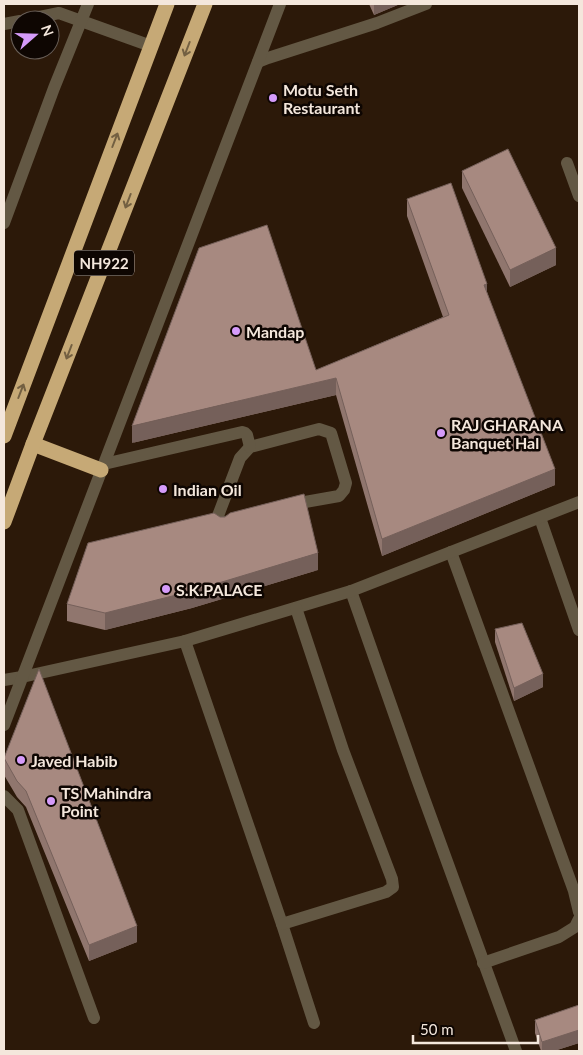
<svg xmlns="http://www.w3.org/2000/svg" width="583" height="1055" font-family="Lato,sans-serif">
  <rect width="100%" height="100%" fill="#2c1909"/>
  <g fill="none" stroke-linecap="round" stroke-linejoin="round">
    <g stroke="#635844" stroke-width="12">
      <path d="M25 20 59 13 151 46"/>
      <path d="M4 24 20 21"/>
      <path d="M258 62 268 58 377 23 426 4"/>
      <path d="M567 163 579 196"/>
      <path d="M4 223 54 88 88 4"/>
      <path d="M319 429 331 433 346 483 344 490 339 496 305 502 225 522 222 526 216 521 240 458 250 447Z"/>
      <path d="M104 464 242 432 245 433 247 435 250 447"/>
      <path d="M540 518 579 630"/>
      <path d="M451 552 574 891 579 912"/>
      <path d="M351 591 417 779 516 1051"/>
      <path d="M185 641 282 924 314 1023"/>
      <path d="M4 680 22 677 185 641 351 591 579 502"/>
      <path d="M4 725 280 4"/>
      <path d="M4 796 18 810 94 1018"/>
      <path d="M282 924 386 892 393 887 392 879 343 750 296 608"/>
      <path d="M483 963 559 937 575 927 579 919"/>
    </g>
    <g stroke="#c6a976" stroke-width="15">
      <path d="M4 436 167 4"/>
      <path d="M33 444 101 470"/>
      <path d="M4 522 33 444 205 4"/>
    </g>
  </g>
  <g fill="#90766e">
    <path d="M369 4H400L374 15Z"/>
    <path d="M462 171 556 265 510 287 462 188Z"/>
    <path d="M407 199 487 292 555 485 382 556 336 395 132 443 316 370 443 317 407 216Z"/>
    <path d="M318 570 192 608 105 630 67 621V604Z"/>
    <path d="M495 629 543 687 514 701 495 642Z"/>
    <path d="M4 758 137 942 89 961 26 807 17 797 4 775Z"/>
    <path d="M579 1005V1043L554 1051H541L535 1033V1020Z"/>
  </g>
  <g fill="#75605a">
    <path d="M374 4H400L374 15Z"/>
    <path d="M556 248V265L510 287V270Z"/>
    <path d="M487 284V300L484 285Z"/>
    <path d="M336 378V395L132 443V426Z"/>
    <path d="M555 469V485L382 556V539Z"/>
    <path d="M318 553V570L192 608 105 630V613Z"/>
    <path d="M543 674V687L514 701V688Z"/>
    <path d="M137 926V942L89 961V945Z"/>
    <path d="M579 1030V1043L554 1051H542V1042Z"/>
  </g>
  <g fill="#a78980" stroke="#75605a">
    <path d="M508 149 556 248 510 270 462 171Z"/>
    <path d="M451 183 487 284 484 285 555 469 382 539 336 378 132 426 199 248 267 225 316 370 449 315 407 199Z"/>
    <path d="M304 494 318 553 192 591 105 613 67 604 88 543 214 513 220 517H225L230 513Z"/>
    <path d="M522 623 543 674 514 688 495 629Z"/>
    <path d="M39 669 137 926 89 945 26 791 17 781 4 758Z"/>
    <path d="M579 1005V1030L542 1042 535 1020Z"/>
  </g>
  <defs><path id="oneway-shaft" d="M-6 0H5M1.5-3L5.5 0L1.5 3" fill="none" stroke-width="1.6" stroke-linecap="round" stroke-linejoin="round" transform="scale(1.25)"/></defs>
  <g stroke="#736042">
    <use href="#oneway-shaft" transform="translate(187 49) rotate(111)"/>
    <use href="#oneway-shaft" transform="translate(115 140) rotate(-69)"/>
    <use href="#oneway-shaft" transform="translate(128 201) rotate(111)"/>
    <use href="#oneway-shaft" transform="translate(69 352) rotate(111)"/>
    <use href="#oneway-shaft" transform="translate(21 391) rotate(-69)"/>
  </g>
  <g fill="#d59bfa" stroke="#0e0602" stroke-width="2">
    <circle cx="273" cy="98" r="5"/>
    <circle cx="236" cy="331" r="5"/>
    <circle cx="441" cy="433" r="5"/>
    <circle cx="163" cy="489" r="5"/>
    <circle cx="166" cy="589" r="5"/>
    <circle cx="21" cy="760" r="5"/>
    <circle cx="51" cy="801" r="5"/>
  </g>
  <g text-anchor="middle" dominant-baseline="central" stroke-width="5" stroke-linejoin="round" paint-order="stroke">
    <rect fill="#0e0602" stroke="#afa49b" stroke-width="1" x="74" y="250.5" width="60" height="25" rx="4"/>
    <g font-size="15" font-weight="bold" fill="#f4e7dc">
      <text x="104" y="263">NH922</text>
    </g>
    <g font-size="16" font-weight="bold" fill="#f4e7dc" stroke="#0e0602" text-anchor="start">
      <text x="283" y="89">Motu Seth<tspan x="283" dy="18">Restaurant</tspan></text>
      <text x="246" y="331">Mandap</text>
      <text x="451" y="424">RAJ GHARANA<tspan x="451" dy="18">Banquet Hal</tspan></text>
      <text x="173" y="489">Indian Oil</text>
      <text x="176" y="589">S.K.PALACE</text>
      <text x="31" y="760">Javed Habib</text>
      <text x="61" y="792">TS Mahindra<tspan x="61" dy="18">Point</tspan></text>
    </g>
  </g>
  <rect width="583" height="1055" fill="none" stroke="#f4e7dc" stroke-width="10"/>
  <g transform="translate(35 35) rotate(70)"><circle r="24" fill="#0e0602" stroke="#6a6059"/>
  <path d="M0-4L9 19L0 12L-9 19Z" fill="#d59bfa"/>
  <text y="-8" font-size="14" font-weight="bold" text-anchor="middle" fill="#f4e7dc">N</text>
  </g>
  <path d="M413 1035v8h125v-8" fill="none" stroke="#f4e7dc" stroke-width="2.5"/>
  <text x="420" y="1035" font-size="15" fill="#f4e7dc" stroke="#0e0602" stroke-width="4" paint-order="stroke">50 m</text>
</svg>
